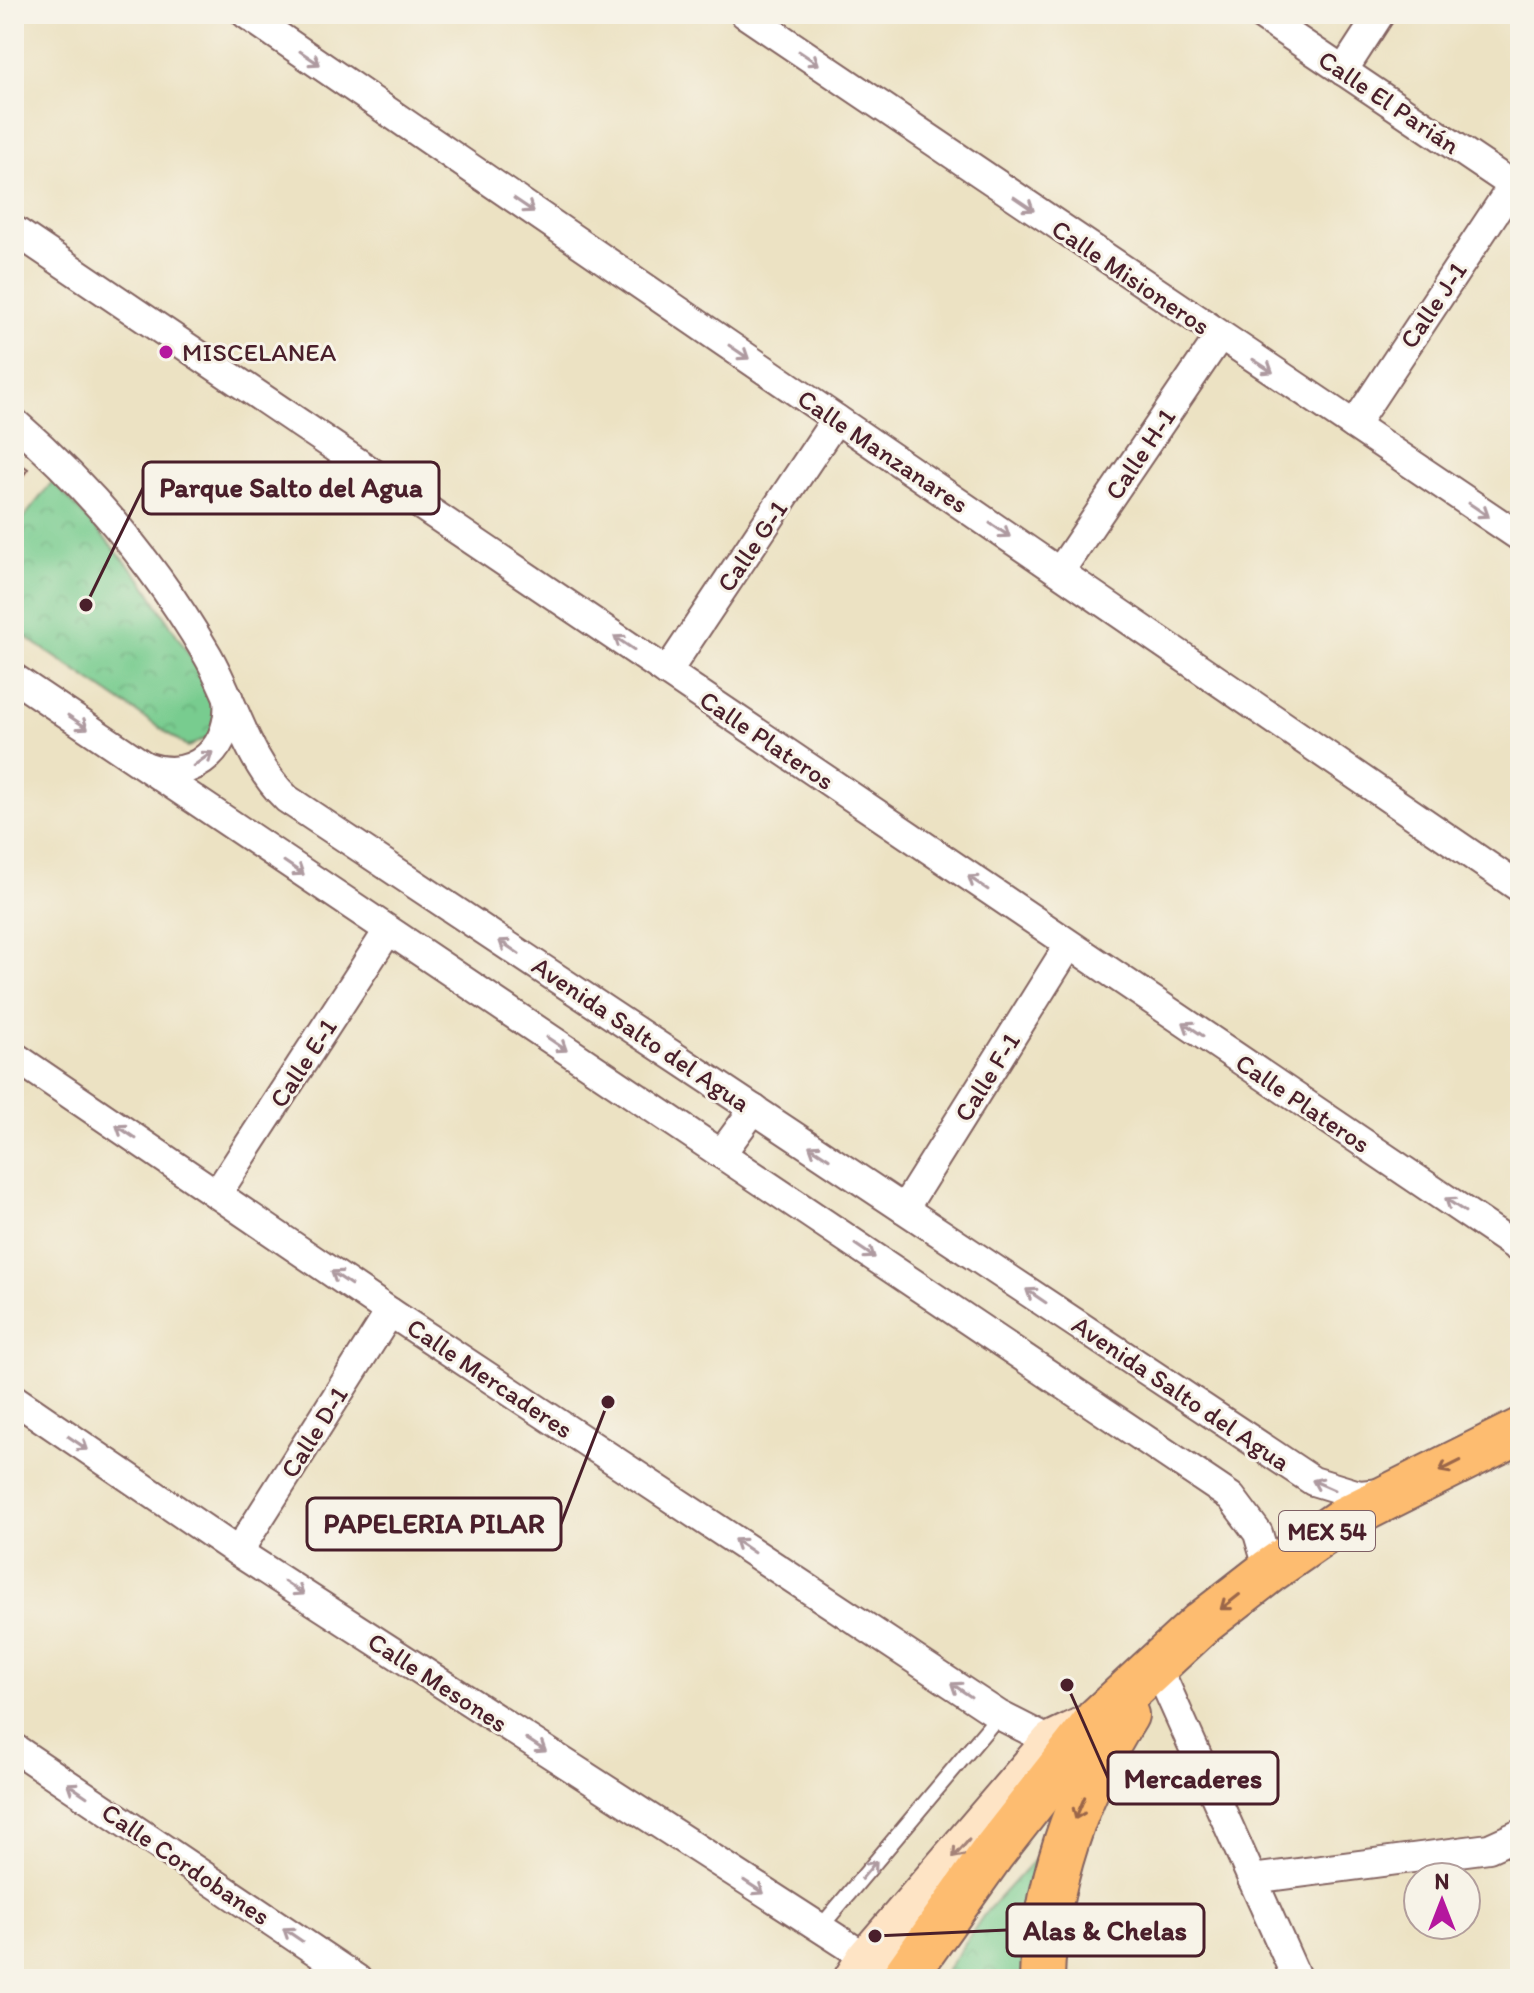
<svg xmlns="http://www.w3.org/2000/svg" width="1534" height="1993" font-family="Itim,sans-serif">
  <defs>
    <pattern id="park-crowns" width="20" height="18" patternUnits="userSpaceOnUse" patternTransform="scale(2)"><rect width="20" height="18" fill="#78cc8f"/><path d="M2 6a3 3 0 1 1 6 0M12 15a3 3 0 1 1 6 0" fill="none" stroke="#69af7c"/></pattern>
  </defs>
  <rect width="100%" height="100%" fill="#f7f3e8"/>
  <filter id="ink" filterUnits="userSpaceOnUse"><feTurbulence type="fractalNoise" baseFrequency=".0125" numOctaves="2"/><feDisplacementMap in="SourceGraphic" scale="16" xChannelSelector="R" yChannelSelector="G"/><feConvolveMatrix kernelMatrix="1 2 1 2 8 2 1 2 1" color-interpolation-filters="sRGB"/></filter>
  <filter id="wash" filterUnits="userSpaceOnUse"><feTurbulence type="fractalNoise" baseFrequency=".006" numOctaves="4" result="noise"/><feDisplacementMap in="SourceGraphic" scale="32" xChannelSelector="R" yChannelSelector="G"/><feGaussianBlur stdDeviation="1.8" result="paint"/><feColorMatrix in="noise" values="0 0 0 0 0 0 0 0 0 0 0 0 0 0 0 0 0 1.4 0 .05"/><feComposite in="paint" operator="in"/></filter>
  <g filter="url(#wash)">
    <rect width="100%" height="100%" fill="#ece2c3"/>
    <g fill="url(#park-crowns)" stroke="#61765d" stroke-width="2">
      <path d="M53 481 142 580 219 702 217 732 188 747 14 629V530Z"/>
      <path d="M1055 1837 1021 1950 1024 1979H941L985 1913Z"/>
    </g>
    <g id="blocks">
      <path fill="#dcaa81" d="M14 459 28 469 14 488Z"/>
    </g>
  </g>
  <g filter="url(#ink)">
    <use href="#blocks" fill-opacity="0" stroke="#836360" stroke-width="2"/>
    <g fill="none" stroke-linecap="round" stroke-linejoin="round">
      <g stroke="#836360" stroke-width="18">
        <path id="lane" d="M819 1929 999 1715"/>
      </g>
      <g stroke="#836360" stroke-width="32">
        <g id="street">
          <path d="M246 14 1520 888"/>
          <path d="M745 14 1520 537"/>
          <path d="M1259 14 1520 190"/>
          <path d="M1343 71 1380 14"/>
          <path d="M14 230 1520 1249"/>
          <path d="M14 422C90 488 157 568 208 656 234 702 248 762 287 799L1313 1481 1359 1495 1382 1493"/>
          <path d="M1354 425 1513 185"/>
          <path d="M1060 571 1219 337"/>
          <path d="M667 672 836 419"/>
          <path d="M14 678 1231 1497 1258 1533 1269 1571"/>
          <path d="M148 767C197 783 233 745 228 697"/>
          <path d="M14 1056 390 1312 999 1715 1052 1742"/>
          <path d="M721 1154 754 1109"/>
          <path d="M217 1194 388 931"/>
          <path d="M904 1209 1069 945"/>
          <path d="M14 1399 238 1552 867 1958"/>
          <path d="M238 1552 390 1312"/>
          <path d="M1157 1666 1297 1979"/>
          <path d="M14 1748 357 1979"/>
          <path d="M1252 1879 1489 1848 1520 1834"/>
        </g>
      </g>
      <g stroke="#836360" stroke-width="44">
        <path id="secondary" d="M854 1979 867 1958 1052 1742 1090 1724"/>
      </g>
      <g stroke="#836360" stroke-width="48">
        <g id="primary">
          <path d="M903 1979 991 1855 1097 1720 1201 1624 1269 1571 1344 1519 1520 1431"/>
          <path d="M1042 1979C1044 1889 1077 1791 1126 1715"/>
        </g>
      </g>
      <use href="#lane" stroke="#fff" stroke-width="14"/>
      <use href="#street" stroke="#fff" stroke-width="28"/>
      <use href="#secondary" stroke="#fee4c5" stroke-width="40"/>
      <use href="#primary" stroke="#fdbc6f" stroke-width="44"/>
    </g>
    <defs><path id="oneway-shaft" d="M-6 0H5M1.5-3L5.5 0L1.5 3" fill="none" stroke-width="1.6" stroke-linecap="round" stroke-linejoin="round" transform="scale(2)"/></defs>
    <g stroke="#ae9aa0">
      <use href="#oneway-shaft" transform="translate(310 58) rotate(34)"/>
      <use href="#oneway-shaft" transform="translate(809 58) rotate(34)"/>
      <use href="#oneway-shaft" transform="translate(1024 204) rotate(34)"/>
      <use href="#oneway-shaft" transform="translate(524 205) rotate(34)"/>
      <use href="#oneway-shaft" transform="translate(739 352) rotate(34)"/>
      <use href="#oneway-shaft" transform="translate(1263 366) rotate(33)"/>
      <use href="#oneway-shaft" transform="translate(1479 510) rotate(34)"/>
      <use href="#oneway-shaft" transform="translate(1000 530) rotate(34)"/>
      <use href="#oneway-shaft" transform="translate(624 643) rotate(-146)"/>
      <use href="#oneway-shaft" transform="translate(78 722) rotate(34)"/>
      <use href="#oneway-shaft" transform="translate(203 759) rotate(-36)"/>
      <use href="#oneway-shaft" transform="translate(294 868) rotate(34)"/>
      <use href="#oneway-shaft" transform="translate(978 883) rotate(-146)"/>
      <use href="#oneway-shaft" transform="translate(509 947) rotate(-146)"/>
      <use href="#oneway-shaft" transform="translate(1193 1029) rotate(-146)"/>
      <use href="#oneway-shaft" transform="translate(557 1044) rotate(34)"/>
      <use href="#oneway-shaft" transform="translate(126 1132) rotate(-146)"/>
      <use href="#oneway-shaft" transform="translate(819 1152) rotate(-147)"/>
      <use href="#oneway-shaft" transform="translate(1455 1205) rotate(-146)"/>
      <use href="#oneway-shaft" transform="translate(865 1251) rotate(34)"/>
      <use href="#oneway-shaft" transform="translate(341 1278) rotate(-146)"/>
      <use href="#oneway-shaft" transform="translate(1036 1296) rotate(-146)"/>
      <use href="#oneway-shaft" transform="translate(78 1443) rotate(34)"/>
      <use href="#oneway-shaft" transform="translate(1323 1485) rotate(-156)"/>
      <use href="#oneway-shaft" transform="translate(744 1546) rotate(-146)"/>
      <use href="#oneway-shaft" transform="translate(294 1588) rotate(33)"/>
      <use href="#oneway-shaft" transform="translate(961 1690) rotate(-146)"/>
      <use href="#oneway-shaft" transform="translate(536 1745) rotate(33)"/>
      <use href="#oneway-shaft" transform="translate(77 1790) rotate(-146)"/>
      <use href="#oneway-shaft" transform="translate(869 1870) rotate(-50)"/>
      <use href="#oneway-shaft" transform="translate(754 1887) rotate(33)"/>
      <use href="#oneway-shaft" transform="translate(293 1935) rotate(-146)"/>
    </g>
    <g stroke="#9b664a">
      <use href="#oneway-shaft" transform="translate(1450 1466) rotate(153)"/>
      <use href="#oneway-shaft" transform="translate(1230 1602) rotate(142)"/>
      <use href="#oneway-shaft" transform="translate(1080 1808) rotate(113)"/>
    </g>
    <use stroke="#a48278" href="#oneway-shaft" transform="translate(961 1849) rotate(131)"/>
  </g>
  <circle fill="#b5179e" stroke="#f7f3e8" stroke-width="3" cx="166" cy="352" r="8"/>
  <g text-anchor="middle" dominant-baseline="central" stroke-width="6" stroke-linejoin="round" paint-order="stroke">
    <rect fill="#f7f3e8" stroke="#7e5f64" stroke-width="2" x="1279" y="1511" width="96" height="40" rx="6"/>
    <g font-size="24" font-weight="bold" fill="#4a1f2b">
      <text x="1327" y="1531">MEX 54</text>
    </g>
    <g font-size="26" fill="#4a1f2b" stroke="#f7f3e8">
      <text transform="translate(1389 102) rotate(34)">Calle El Parián</text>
      <text transform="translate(1131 277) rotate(34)">Calle Misioneros</text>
      <text transform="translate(1433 305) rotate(-56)">Calle J-1</text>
      <text transform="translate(883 451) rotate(34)">Calle Manzanares</text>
      <text transform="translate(1140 454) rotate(-56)">Calle H-1</text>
      <text transform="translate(752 546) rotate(-56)">Calle G-1</text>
      <text transform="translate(767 740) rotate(34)">Calle Plateros</text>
      <text transform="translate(641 1034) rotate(34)">Avenida Salto del Agua</text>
      <text transform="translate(303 1063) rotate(-57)">Calle E-1</text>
      <text transform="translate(987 1077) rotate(-58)">Calle F-1</text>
      <text transform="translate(1303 1103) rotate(34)">Calle Plateros</text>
      <text transform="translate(490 1378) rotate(34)">Calle Mercaderes</text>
      <text transform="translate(1181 1393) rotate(34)">Avenida Salto del Agua</text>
      <text transform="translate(314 1432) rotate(-58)">Calle D-1</text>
      <text transform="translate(438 1682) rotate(33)">Calle Mesones</text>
      <text transform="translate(186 1864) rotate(34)">Calle Cordobanes</text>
    </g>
    <g font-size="26" fill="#4a1f2b" stroke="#f7f3e8" text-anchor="start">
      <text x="182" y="352">MISCELANEA</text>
    </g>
  </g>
  <path fill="none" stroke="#4a1f2b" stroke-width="3" d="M86 605L143 488M608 1402L561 1524M1067 1685L1108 1778M875 1936L1007 1930"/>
  <g fill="#4a1f2b" stroke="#f7f3e8" stroke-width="3">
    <circle cx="86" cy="605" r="8"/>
    <circle cx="608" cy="1402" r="8"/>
    <circle cx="1067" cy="1685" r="8"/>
    <circle cx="875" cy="1936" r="8"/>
  </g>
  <g fill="#f7f3e8" stroke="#4a1f2b" stroke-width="3">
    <rect x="143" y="462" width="296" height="52" rx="8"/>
    <rect x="307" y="1498" width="254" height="52" rx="8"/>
    <rect x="1108" y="1752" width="170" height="52" rx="8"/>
    <rect x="1007" y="1904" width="197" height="52" rx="8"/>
  </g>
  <g font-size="28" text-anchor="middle" font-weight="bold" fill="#4a1f2b">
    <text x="291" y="497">Parque Salto del Agua</text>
    <text x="434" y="1533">PAPELERIA PILAR</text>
    <text x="1193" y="1788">Mercaderes</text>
    <text x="1105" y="1940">Alas &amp; Chelas</text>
  </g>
  <rect width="1534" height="1993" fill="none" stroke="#f7f3e8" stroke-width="48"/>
  <g transform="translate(1442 1901)"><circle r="38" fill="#f7f3e8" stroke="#b29e9c" stroke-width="2"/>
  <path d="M0-6L14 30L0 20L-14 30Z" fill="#b5179e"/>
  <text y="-12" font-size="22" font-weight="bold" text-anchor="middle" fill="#4a1f2b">N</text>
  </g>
</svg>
